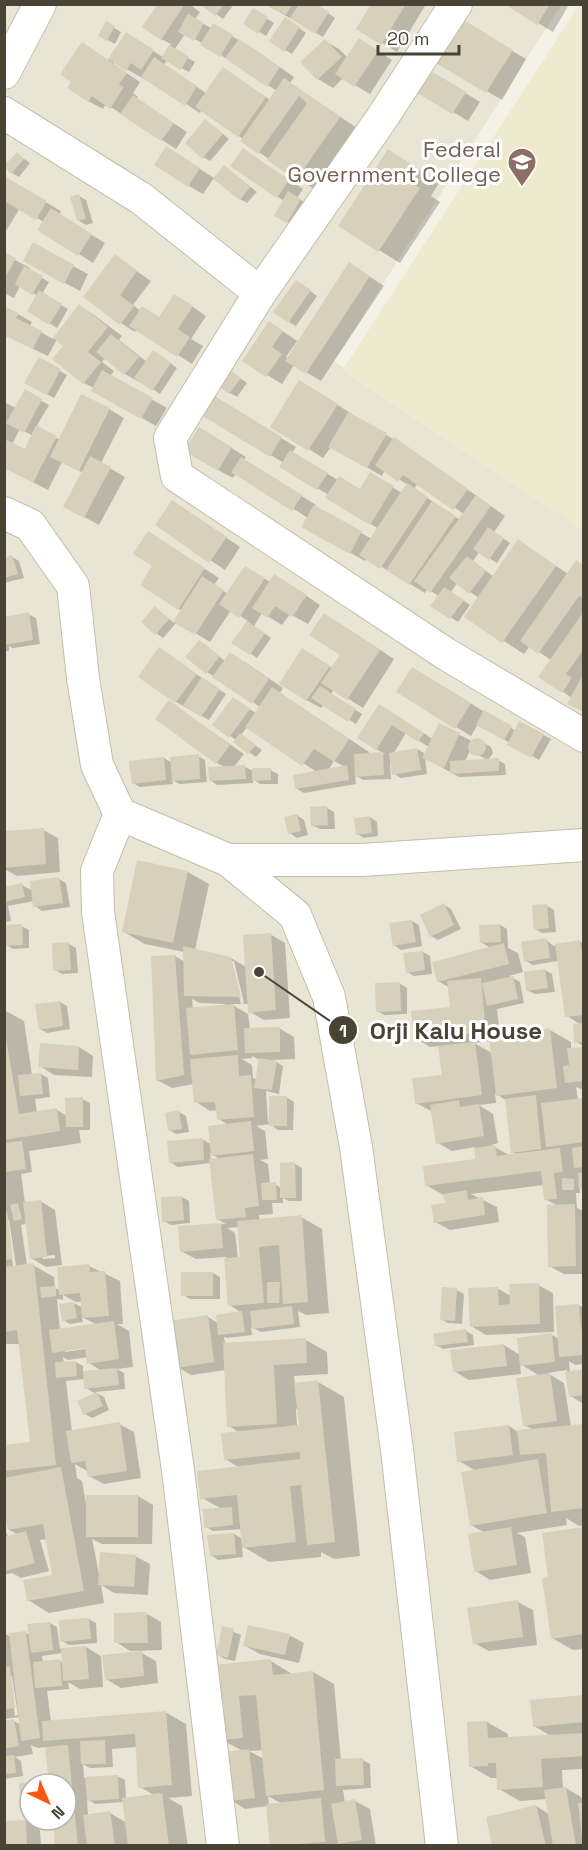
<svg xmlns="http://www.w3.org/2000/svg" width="588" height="1850" font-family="'Space Grotesk',sans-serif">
  <rect width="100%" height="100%" fill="#f4f2e6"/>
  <path fill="#e9e5d4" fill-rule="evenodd" d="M5 5H561L334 361 583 523V1845L5 1846ZM30 1784H66V1820H30Z"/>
  <path fill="#eeeacf" d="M579 5H584L583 530 342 371Z"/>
  <g fill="#0003" fill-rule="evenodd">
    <path d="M160 4H189L200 12 195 19 211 28 213 25 254 49 294 77 290 83 360 130 317 191 242 141 243 139 202 110 200 113 143 76 142 78 115 62 113 64 140 82 133 93 138 97 136 99 187 132 176 149 106 104 103 109 88 101 108 60 126 34 163 57 171 44 161 39ZM185 34 202 43 277 91 270 100 223 69 206 93 164 65 167 60 189 72 195 62 174 50Z"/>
    <path d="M202 4H234L223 19Z"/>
    <path d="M315 4 335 18 323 37 267 5Z"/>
    <path d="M372 4 425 6 397 52 358 28Z"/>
    <path d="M507 4H565L568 6 553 32Z"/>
    <path d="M253 10 274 23 266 36 245 24Z"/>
    <path d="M463 22 526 59 502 100 438 63Z"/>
    <path d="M106 23 121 32 115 44 100 36Z"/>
    <path d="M292 23 306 33 292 54 285 50Z"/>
    <path d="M360 40 392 60 370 94 343 78 333 88 318 79 302 63 325 41 339 49 348 58Z"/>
    <path d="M446 81 480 102 468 121 420 92Z"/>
    <path d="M212 125 229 139 210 161 203 157Z"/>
    <path d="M243 150 303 189 297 198 308 204 295 226 276 215 284 201 278 197Z"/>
    <path d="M17 154 30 163 19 177 12 173Z"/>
    <path d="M181 157 214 178 203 194 189 186Z"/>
    <path d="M409 163 439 183 431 196 440 202 400 263 340 226Z"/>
    <path d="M231 171 257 192 247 203 240 199Z"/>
    <path d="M4 178 61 211 59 215 105 243 93 263 79 254 44 222 20 208 4 234Z"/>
    <path d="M79 196 86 200 93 223 86 225 78 220Z"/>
    <path d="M33 245 88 274 80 291 39 269Z"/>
    <path d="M4 254 30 268 29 270 49 282 42 294 68 309 57 328 29 310 38 296 20 286 14 298 4 293Z"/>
    <path d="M115 256 151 281 133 305 141 311 160 319 189 304 206 316 191 339 203 346 192 364 137 329 135 332 121 323Z"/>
    <path d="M364 273 384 286 321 381 294 365 282 384 267 375 270 323 299 342ZM297 341 299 342 288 359 286 357Z"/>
    <path d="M304 286 317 296 296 326 289 322Z"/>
    <path d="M80 306 94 315 122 336 119 340 147 362 161 356 177 368 160 394 141 381 139 382 125 374 105 358 102 362 114 371 110 376 167 408 156 426 93 390 94 388 84 383 65 345 57 339 48 356 4 335 18 314 32 322 30 326 53 339Z"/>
    <path d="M39 359 67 375 54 398 26 383Z"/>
    <path d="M233 373 247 383 237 397 230 393Z"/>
    <path d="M314 390 352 414 351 415 409 448 505 516 494 532 510 543 497 563 479 552 473 561 494 577 519 541 568 574 584 567V711L572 698 540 676 551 660 530 646 524 654 466 617 479 598 457 583 451 592 470 605 458 622 432 605 439 596 427 589 425 593 367 558 365 561 318 535 308 518 236 473 233 478 218 470 214 437 246 457 244 460 316 505 314 507 372 539 379 529 327 498 329 495 281 467 284 463 203 415 214 397 296 447 292 453 338 480 361 491 371 474 402 493 408 485 385 470 382 476 331 447 323 458 272 426ZM418 483 464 514 460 520 414 489Z"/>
    <path d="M25 392 49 405 36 427 60 440 109 409 124 418 101 463 125 477 99 525 79 514 83 473 62 462 48 490 4 467V402L16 408ZM20 429 33 436 25 451 12 444Z"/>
    <path d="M173 502 240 547 225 570 157 524Z"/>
    <path d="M163 542 219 578 214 585 228 594 260 576 270 582 289 584 320 605 308 624 290 614 282 625 262 613 254 626 271 638 257 658 233 642 248 621 231 610 210 642 177 622 163 638 156 633 155 608 174 623 182 611 142 584 154 566Z"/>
    <path d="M12 557 19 561 24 578 4 583V559Z"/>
    <path d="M28 614 36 618 40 644 13 648 9 646V651H4V615L6 618Z"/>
    <path d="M339 623 394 659 363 708 334 690 331 694 362 714 356 724 324 704 321 708 306 700 317 659 332 668 342 654Z"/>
    <path d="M206 646 225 661 245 662 283 688 280 693 369 752 368 755 385 754 376 749 394 714 433 739 440 725 472 741 478 740 491 747 493 753 488 760H498L505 764 506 775 459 777 425 758 427 774 401 778 394 774 392 763 390 764 391 779 363 780 355 775 356 784 304 793 297 789 317 772 247 727 241 735 262 750 256 757 235 742 236 740 230 736 240 703 256 713 260 707 207 672ZM406 733 429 747 425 757 424 753 417 749 393 754ZM470 751 477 754 487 760 465 761ZM334 761 345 767 328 770Z"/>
    <path d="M159 649 226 694 209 720 176 702 140 676Z"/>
    <path d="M427 677 516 731 520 723 551 739 539 760 478 724 471 736 398 692Z"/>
    <path d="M169 702 244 754 234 767H245L253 771 270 770 278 774V784H260L253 779V783L217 785 210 780 226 768 217 763Z"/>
    <path d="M198 756 205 760 207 782 180 784 172 780 173 784 140 787 133 783 164 758 172 763Z"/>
    <path d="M327 808 334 812 335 829H320L312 825Z"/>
    <path d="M297 815 304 820 308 835 297 838 290 833Z"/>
    <path d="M370 817 377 822 378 836 364 838 357 834Z"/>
    <path d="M43 830 58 838 60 872 17 876 4 869V833Z"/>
    <path d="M138 862 188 872 209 884 195 950 231 958 246 967 270 934 285 943 290 1018 264 1020 250 1012 249 1004H242L244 1003 234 961H231L241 1004H231L248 1014 250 1029 279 1028 294 1037 295 1059 273 1060 283 1066 279 1094 266 1091 268 1122H270L286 1097 294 1102 293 1130H278L270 1124 256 1126 265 1131 268 1159 260 1160 268 1164 270 1184H275L281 1188 295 1164 302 1168V1201H289L283 1198V1203H272L273 1214 259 1215 260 1221 301 1217 322 1229 329 1313 306 1315 298 1311 300 1327 261 1332 251 1327 252 1335 227 1338 224 1337 225 1344 306 1340 327 1352 328 1374 294 1376 295 1384 318 1382 344 1397 360 1556 334 1559 321 1552V1557L269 1562 242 1546 243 1557 218 1560 211 1555 234 1534 243 1539 242 1529 213 1531 206 1527 222 1509 202 1498 240 1468 225 1459 240 1433 229 1426 226 1370 191 1375 177 1367 208 1317 218 1323 242 1313 229 1305 226 1257 196 1259 181 1251 179 1228 226 1224 217 1219 211 1163 178 1167 170 1162 202 1139 212 1145 228 1125 219 1119 218 1110 210 1111 196 1102 194 1084 172 1088 157 1080 175 956 185 962 184 952 145 944 124 932ZM192 999 200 1003 225 1004V1006L193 1009ZM252 1056 260 1060 257 1080 253 1078 252 1065 242 1059 252 1058ZM210 1153 221 1160 211 1161ZM239 1227 241 1258 238 1259 235 1233 227 1228ZM299 1408 300 1426H297L296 1409Z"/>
    <path d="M59 879 66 883 70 907 42 911 35 906 34 901 8 906 11 921 4 922V889L22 885 33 891Z"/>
    <path d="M444 905 451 909 461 929 438 940 431 936Z"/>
    <path d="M547 906 554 910 556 932 542 933 535 929Z"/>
    <path d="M412 921 419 925 422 946 401 950 394 945Z"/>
    <path d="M500 925 507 929 508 948 518 953 523 972 509 976 520 982 524 1003 497 1009 500 1036 550 1030 571 1042V1049L584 1048V1090L576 1087 578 1100 584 1099V1190L580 1188V1193H576L577 1208 584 1211V1274H564L549 1266 558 1206 545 1199 544 1185 471 1194 497 1207 499 1222 450 1230 435 1222 447 1204 445 1196 426 1185 476 1160 475 1147 452 1151 438 1143 431 1111 416 1103 443 1076 440 1046 430 1047 415 1038 451 1008 450 988 438 981 491 948 482 943ZM491 1041 492 1053 474 1043ZM495 1093 507 1101 512 1152 518 1155 511 1156 491 1145 498 1143 493 1114 479 1105 496 1103Z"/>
    <path d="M21 926 29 930V948L13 949 6 945Z"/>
    <path d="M546 940 554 946 580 942 584 944V1046L576 1042 581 1025 567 1016 558 961 533 965 526 961Z"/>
    <path d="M69 944 76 948 78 973 62 974 55 970Z"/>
    <path d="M423 952 430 956 432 974 414 976 407 972Z"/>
    <path d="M545 970 552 974 555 992 535 994 527 990Z"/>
    <path d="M399 983 407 988V1014L384 1015 377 1011Z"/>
    <path d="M60 1002 67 1006 70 1029 47 1033 40 1029Z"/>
    <path d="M4 1010 24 1021 32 1075 41 1074 48 1078 50 1097 35 1099 37 1113 57 1110 67 1116 82 1099 90 1103V1130H79L81 1143 29 1151 32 1172 21 1174 25 1203 40 1201 55 1210 62 1265 46 1267 31 1258 27 1223 21 1225 27 1265H33L54 1277 55 1288 61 1290 89 1266 120 1281 123 1324H117L129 1331 133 1367 117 1369 124 1373 125 1389 95 1392 104 1397 109 1410 92 1418 85 1414 96 1394 86 1388 85 1379 66 1381 72 1432 119 1424 134 1432 141 1478 104 1484 89 1476 87 1471 75 1464 77 1478 82 1481 86 1504 138 1496 153 1505 152 1544H102L92 1539 99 1574 135 1556 150 1564 148 1595 114 1593 101 1585 104 1603 49 1613 28 1600 54 1576 47 1539 40 1540 49 1571 21 1578 12 1573 4 1575V1528L9 1538 19 1535 9 1530 4 1504V1447L31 1444 20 1344H4ZM6 1220H9L16 1266H13ZM55 1255V1258L43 1259V1256ZM63 1295 76 1302H82L83 1308 74 1303 63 1320 70 1324 83 1322 82 1317 97 1325 60 1330 57 1299 63 1300ZM92 1345V1348L65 1352V1349ZM63 1357 68 1360 88 1357 89 1363 102 1371 83 1373V1366L76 1362 64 1363Z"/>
    <path d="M79 1047 93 1056 92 1077 54 1075 40 1066Z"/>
    <path d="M179 1112 186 1116 189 1132 176 1134 169 1130Z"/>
    <path d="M182 1197 189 1201 190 1223 171 1225 164 1221Z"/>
    <path d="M213 1273 220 1277V1299H190L183 1295Z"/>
    <path d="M538 1285 553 1293 554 1332 486 1335 471 1326 497 1288 511 1296Z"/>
    <path d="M457 1290 464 1294 462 1324 448 1323 441 1319Z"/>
    <path d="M578 1305 584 1308V1364L575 1365 569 1361 570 1373 584 1371V1404L570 1396 567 1370 547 1373 564 1383 571 1427 584 1425V1525L579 1526 566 1518 567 1525 517 1533 525 1537 531 1573 490 1580 476 1571 485 1533 471 1525 476 1471 459 1461 509 1426 518 1432 534 1430 524 1425 540 1376 520 1364 521 1374 469 1380 454 1371 504 1345 520 1355 552 1335 559 1339Z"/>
    <path d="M466 1331 473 1335 474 1345 443 1349 436 1345Z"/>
    <path d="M584 1528V1649L573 1650 552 1638 550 1578Z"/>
    <path d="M518 1602 533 1610 537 1645 489 1651 474 1643Z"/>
    <path d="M147 1614 161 1622 162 1650 130 1651 116 1642Z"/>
    <path d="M89 1619 96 1623 97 1643 69 1645 62 1641Z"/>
    <path d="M50 1623 57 1627 60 1649 86 1647 101 1656 103 1687 80 1689 68 1682 69 1689 47 1691 51 1722 165 1712 186 1724 192 1796 168 1798 182 1806 188 1846H57L54 1820H66V1784H50L47 1747 38 1748 31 1745 33 1754 15 1757 21 1761 23 1776 4 1779V1722L14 1721 21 1725 20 1717 4 1719V1633L11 1637 26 1633 30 1635ZM63 1653V1663L59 1660 43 1662 42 1656ZM9 1676H12L18 1715 15 1716ZM137 1747 140 1787 154 1795 126 1799 125 1780 117 1776 84 1778 83 1764 90 1768 113 1767 112 1749ZM87 1799 95 1804 124 1802 127 1823 110 1813 88 1816Z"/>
    <path d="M223 1628 241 1635 235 1661 225 1659 218 1655Z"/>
    <path d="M289 1635 304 1643 299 1663 260 1654 245 1646Z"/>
    <path d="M138 1651 156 1661 158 1683 121 1688 106 1679 139 1653Z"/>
    <path d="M271 1661 292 1674 313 1672 334 1684 341 1761 363 1760 370 1764 371 1788 343 1790 345 1803 355 1801 370 1809 376 1846H343L339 1843V1846H272L268 1806 245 1809 231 1800 243 1751 222 1740 216 1666ZM263 1750 264 1759 249 1751ZM268 1796 282 1804 269 1805Z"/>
    <path d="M584 1697V1769L562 1770 563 1789 566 1788 581 1797 584 1804V1846H493L536 1806 549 1814 547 1799 520 1801 499 1789 498 1778H491L470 1766 487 1722 508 1734V1738L551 1736 534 1726Z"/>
    <path d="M26 1821 40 1830 41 1846H5Z"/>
  </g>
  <g fill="#d7d0bb">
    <path d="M158 4H185L161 40 142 27Z"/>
    <path d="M200 4H224L215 16Z"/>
    <path d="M265 4H292L286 15Z"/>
    <path d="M299 4H316L329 12 315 34 290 18Z"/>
    <path d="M371 4H406L381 45 356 29Z"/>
    <path d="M504 4H550L537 25Z"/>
    <path d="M253 8 268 17 258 34 243 24Z"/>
    <path d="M188 14 204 23 194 41 178 32Z"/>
    <path d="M285 17 300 27 284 52 269 41Z"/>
    <path d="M462 19 513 50 486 93 436 63Z"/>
    <path d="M106 21 115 26 107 41 98 36Z"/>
    <path d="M213 23 233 35 220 57 200 45Z"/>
    <path d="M126 32 154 50 141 70 131 63 126 71 108 59Z"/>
    <path d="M359 38 378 51 354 87 335 74Z"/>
    <path d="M239 39 280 67 267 87 225 58Z"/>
    <path d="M325 39 342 57 317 80 300 62Z"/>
    <path d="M82 42 127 73 119 84 124 87 110 109 92 96 88 102 67 88 71 82 60 74Z"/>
    <path d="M169 45 189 56 181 70 161 58Z"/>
    <path d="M154 57 197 86 185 106 141 77Z"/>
    <path d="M223 67 266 97 238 137 195 107Z"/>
    <path d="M431 71 466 92 452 114 417 93Z"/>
    <path d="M284 78 340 117 296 180 267 160 307 103 299 96 258 154 240 141Z"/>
    <path d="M133 95 174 123 161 141 120 114Z"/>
    <path d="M205 119 223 134 202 159 185 143Z"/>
    <path d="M166 146 200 168 188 187 154 165Z"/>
    <path d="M243 148 289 180 277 198 230 166Z"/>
    <path d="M388 149 420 170 411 183 420 188 378 252 338 226Z"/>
    <path d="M17 152 24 159 11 174 4 166Z"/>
    <path d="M224 165 250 187 240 200 213 179Z"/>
    <path d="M4 176 47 201 36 220 4 201Z"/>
    <path d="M288 191 301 199 287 223 274 216Z"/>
    <path d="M79 194 86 219 77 221 70 197Z"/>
    <path d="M51 208 92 234 78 256 37 230Z"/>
    <path d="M33 242 74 265 64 284 23 261Z"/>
    <path d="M4 252 16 258 4 280Z"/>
    <path d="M115 254 137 271 120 295 134 306 120 325 83 297Z"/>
    <path d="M349 262 370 276 306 374 285 361Z"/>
    <path d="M24 266 43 276 32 295 15 284Z"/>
    <path d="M296 280 311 290 288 323 273 312Z"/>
    <path d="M39 290 62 304 49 325 27 311Z"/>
    <path d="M174 294 193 306 178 329 190 337 177 357 129 326 142 306 159 317Z"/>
    <path d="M79 304 108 327 88 352 101 362 83 384 52 359 63 346 53 338Z"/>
    <path d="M4 306 18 313 16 318 42 331 33 349 4 335Z"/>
    <path d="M269 321 283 331 272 347 282 354 266 377 242 361Z"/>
    <path d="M111 334 139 357 124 375 96 352Z"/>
    <path d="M153 350 171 363 152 391 134 378Z"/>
    <path d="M39 357 61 369 47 395 24 383Z"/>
    <path d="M226 367 241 378 229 394 214 383Z"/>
    <path d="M102 370 153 398 141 419 91 391Z"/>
    <path d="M299 380 338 404 308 451 270 427Z"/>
    <path d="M25 389 42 399 24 433 6 423Z"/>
    <path d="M81 394 110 408 79 471 50 457Z"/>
    <path d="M213 395 282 437 270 457 201 415Z"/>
    <path d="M348 412 387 433 367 468 328 447Z"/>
    <path d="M36 425 57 436 33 483 4 468V444L7 440 25 449Z"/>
    <path d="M199 427 232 447 218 471 184 451Z"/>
    <path d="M394 437 468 489 453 510 403 475 398 482 375 465Z"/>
    <path d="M290 450 328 473 317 490 279 467Z"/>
    <path d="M90 456 111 467 84 518 63 507Z"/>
    <path d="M241 457 302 495 292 511 231 472Z"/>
    <path d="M370 472 394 486 370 525 325 498 339 476 360 489Z"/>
    <path d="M407 483 428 497 380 569 359 555Z"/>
    <path d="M476 495 491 506 430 593 414 581Z"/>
    <path d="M172 500 227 537 209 563 155 525Z"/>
    <path d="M432 501 456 516 409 585 386 570Z"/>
    <path d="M314 505 362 531 350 554 301 527Z"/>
    <path d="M488 527 504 538 489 560 473 549Z"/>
    <path d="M148 531 205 568 178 610 140 585 152 566 133 554Z"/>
    <path d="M518 539 556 566 502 643 464 617Z"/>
    <path d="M12 555 18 574 4 578V558Z"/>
    <path d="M467 556 486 571 469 594 449 578Z"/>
    <path d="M576 560 584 566V599L579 596 538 654 520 641Z"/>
    <path d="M245 566 265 578 239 618 219 604Z"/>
    <path d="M274 574 307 595 292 617 275 606 267 618 252 608Z"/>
    <path d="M202 576 224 590 195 635 173 622Z"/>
    <path d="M444 587 464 600 450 619 430 606Z"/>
    <path d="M155 606 169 619 155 635 141 622Z"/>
    <path d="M584 611V649L566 674 572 678 562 693 538 677Z"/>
    <path d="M29 612 33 640 4 645V617Z"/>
    <path d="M324 613 380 650 347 700 321 683 340 655 309 635Z"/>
    <path d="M247 621 265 633 250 655 231 643Z"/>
    <path d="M199 640 220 656 206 674 185 657Z"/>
    <path d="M159 647 197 674 175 703 138 677Z"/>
    <path d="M302 648 330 666 306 701 279 684Z"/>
    <path d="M230 652 269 679 252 704 212 677Z"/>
    <path d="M412 667 471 703 455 729 396 692Z"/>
    <path d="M584 673V712L567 704Z"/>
    <path d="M202 677 220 689 201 717 183 705Z"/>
    <path d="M320 686 356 709 348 722 311 698Z"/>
    <path d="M272 687 349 739 334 762 314 749 302 766 245 727Z"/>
    <path d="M233 697 250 709 229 738 212 725Z"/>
    <path d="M169 700 230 745 216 764 155 719Z"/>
    <path d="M379 704 424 733 418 742 392 725 376 750 357 738Z"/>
    <path d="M484 710 512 726 504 740 476 725Z"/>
    <path d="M519 721 544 734 531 758 507 745Z"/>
    <path d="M439 723 460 733 444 768 422 758Z"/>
    <path d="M240 733 256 745 248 754 233 742Z"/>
    <circle cx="477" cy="747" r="9"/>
    <path d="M417 748 421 770 392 775 389 753Z"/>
    <path d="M383 752 384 775 355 777 354 754Z"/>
    <path d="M199 754 200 779 172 781 170 757Z"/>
    <path d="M164 757 166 780 132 784 129 761Z"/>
    <path d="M499 758V771L450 774V761Z"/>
    <path d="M245 765 246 779 209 781 208 767Z"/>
    <path d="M347 765 349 780 295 789 293 775Z"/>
    <path d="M252 768H271V780L252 781Z"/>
    <path d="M327 806 328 825 311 826 310 807Z"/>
    <path d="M297 814 301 831 288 834 284 817Z"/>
    <path d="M370 816 372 833 356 835 354 818Z"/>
    <path d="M44 828 46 864 4 868V831Z"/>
    <path d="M137 860 188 871 173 943 122 932Z"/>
    <path d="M59 877 63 903 33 907 30 881Z"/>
    <path d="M22 883 25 897 4 902V887Z"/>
    <path d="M444 903 454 925 430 937 420 915Z"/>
    <path d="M547 904 549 928 534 930 532 905Z"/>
    <path d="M412 920 416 942 393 946 389 923Z"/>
    <path d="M22 924 23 945 4 946V925Z"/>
    <path d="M500 924 501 942 480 943 479 925Z"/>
    <path d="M271 933 276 1010 248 1013 243 935Z"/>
    <path d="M547 938 550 958 524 962 521 942Z"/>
    <path d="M580 940 584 964V1015L565 1017 555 944Z"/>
    <path d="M69 942 71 970 53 971 52 943Z"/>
    <path d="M504 943 509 964 437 982 432 962Z"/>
    <path d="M183 946 231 957 241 997 184 996Z"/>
    <path d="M423 951 425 970 406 973 403 953Z"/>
    <path d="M175 955 184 1075 156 1081 151 956Z"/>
    <path d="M545 969 548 988 526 991 524 972Z"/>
    <path d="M513 976 518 999 487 1006 482 983Z"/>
    <path d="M481 978 486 1032 414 1039 411 1011 450 1007 447 981Z"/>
    <path d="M400 982 401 1011 376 1012 375 983Z"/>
    <path d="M60 1001 63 1026 39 1030 35 1004Z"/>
    <path d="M234 1004 238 1050 190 1055 186 1008Z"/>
    <path d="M584 1023V1042L574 1043 573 1024Z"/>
    <path d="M4 1027 19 1114 57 1108 60 1131 4 1140Z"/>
    <path d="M280 1027V1052L245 1053 244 1028Z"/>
    <path d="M550 1028 557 1088 496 1096 489 1036Z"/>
    <path d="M475 1042 482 1095 415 1104 412 1078 442 1075 438 1046Z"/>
    <path d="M40 1043 79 1046 78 1070 38 1067Z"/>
    <path d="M584 1047V1081L565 1083 563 1066 569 1065 567 1048Z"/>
    <path d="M238 1055 239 1076 251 1075 254 1117 217 1120 215 1102 194 1103 190 1059Z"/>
    <path d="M259 1058 277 1061 272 1090 254 1088Z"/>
    <path d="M41 1073 43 1094 20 1096 18 1075Z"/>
    <path d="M536 1095 541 1149 511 1153 505 1099Z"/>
    <rect x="269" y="1096" width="18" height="30"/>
    <path d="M83 1097V1127H66L65 1098Z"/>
    <path d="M584 1098V1142L546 1147 541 1103Z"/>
    <path d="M459 1100 460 1107 479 1104 484 1136 436 1144 430 1105Z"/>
    <path d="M179 1110 182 1129 168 1131 165 1113Z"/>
    <path d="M251 1121 254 1151 211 1156 208 1126Z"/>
    <path d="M203 1138 204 1160 169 1163 167 1141Z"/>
    <path d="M22 1141 26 1169 4 1172V1143Z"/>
    <path d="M495 1145 497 1156 560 1148 563 1172 554 1173 557 1199 544 1200 541 1171 425 1186 423 1166 475 1159 474 1148Z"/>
    <path d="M584 1146V1167L574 1168 572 1148Z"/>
    <path d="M253 1154 259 1206 245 1208 246 1217 216 1220 209 1159Z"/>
    <path d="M295 1162 296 1198H280V1163Z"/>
    <path d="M584 1172V1189H579L578 1173Z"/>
    <path d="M562 1178 574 1179V1190H562Z"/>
    <path d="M276 1182 277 1200H262L261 1183Z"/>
    <path d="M467 1190 468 1200 483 1197 485 1215 434 1223 431 1205 445 1203 443 1194Z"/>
    <path d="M182 1196 184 1220 162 1222 161 1197Z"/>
    <path d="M41 1200 47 1257 30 1259 23 1202Z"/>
    <path d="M18 1203 22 1219 14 1221 10 1205Z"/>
    <path d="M575 1204 576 1266 548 1267 547 1205Z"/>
    <path d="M4 1211H7L13 1259 4 1260Z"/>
    <path d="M302 1215 308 1302 283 1304 279 1245 259 1247 264 1303 228 1306 224 1258 240 1257 237 1221Z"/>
    <path d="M221 1223 223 1248 180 1252 178 1226Z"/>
    <path d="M34 1263 56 1465 4 1471V1445L30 1442 17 1330 4 1332V1267Z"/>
    <path d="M89 1264 90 1272 105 1271 109 1316 82 1318 80 1293 59 1295 57 1267Z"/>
    <rect x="181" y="1272" width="32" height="24"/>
    <path d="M267 1282H280L279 1303H267Z"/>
    <path d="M539 1283 540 1324 470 1327 468 1288 498 1287 499 1305 510 1304 509 1284Z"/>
    <path d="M56 1286V1296L41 1298 40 1287Z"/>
    <path d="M442 1287 457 1288 455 1321 440 1320Z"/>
    <path d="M74 1302 77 1318 62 1321 59 1304Z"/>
    <path d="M579 1304 581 1329H584V1355L559 1357 555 1306Z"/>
    <path d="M292 1306 294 1324 252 1329 250 1311Z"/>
    <path d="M242 1311 245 1332 218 1335 216 1315Z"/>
    <path d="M208 1315 214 1362 175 1368 169 1321Z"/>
    <path d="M114 1321 119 1359 87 1364 85 1348 52 1353 49 1330Z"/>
    <path d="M466 1329 468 1342 435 1346 433 1334Z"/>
    <path d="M552 1333 555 1362 520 1366 517 1338Z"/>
    <path d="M306 1338 307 1363 274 1365 277 1424 227 1427 223 1343Z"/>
    <path d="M504 1344 507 1366 453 1372 450 1350Z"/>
    <path d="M76 1361 77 1376 56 1378 55 1362Z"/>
    <path d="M117 1368 119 1385 84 1389 83 1371Z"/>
    <path d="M584 1369V1395L569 1397 565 1372Z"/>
    <path d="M550 1373 557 1421 523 1426 516 1378Z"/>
    <path d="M318 1380 335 1542 307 1545 301 1485 290 1486 296 1542 242 1548 237 1495 200 1499 197 1471 300 1459V1452L224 1460 221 1433 299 1425 294 1383Z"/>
    <path d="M97 1392 103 1406 83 1415 77 1401Z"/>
    <path d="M120 1422 127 1471 88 1477 85 1461 71 1463 66 1431Z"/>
    <path d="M584 1424V1508L551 1512 546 1453 520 1455 517 1430Z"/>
    <path d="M509 1425 513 1455 457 1462 454 1432Z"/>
    <path d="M538 1459 547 1513 470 1526 461 1472Z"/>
    <path d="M61 1467 84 1591 27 1601 23 1580 52 1575 43 1524 8 1530 4 1512V1478Z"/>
    <rect x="86" y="1495" width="52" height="42"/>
    <path d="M232 1507 233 1525 204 1528 203 1509Z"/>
    <path d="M511 1527 517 1565 474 1572 468 1534Z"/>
    <path d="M584 1527V1634L551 1639 542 1578 548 1577 542 1533Z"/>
    <path d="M26 1531 35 1563 5 1571 4 1537Z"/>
    <path d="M234 1533 236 1554 210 1556 207 1535Z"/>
    <path d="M100 1552 136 1555 134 1587 98 1585Z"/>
    <path d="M518 1600 523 1637 473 1644 467 1608Z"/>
    <path d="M147 1612 148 1643H114V1613Z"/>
    <path d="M89 1618 91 1639 60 1642 59 1620Z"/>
    <path d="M50 1622 53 1650 31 1653 27 1624Z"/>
    <path d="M248 1625 290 1634 285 1655 243 1646Z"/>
    <path d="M222 1626 234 1629 228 1658 216 1655Z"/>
    <path d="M26 1631 40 1738 21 1741 9 1633Z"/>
    <path d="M86 1646 89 1679 63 1681 61 1648Z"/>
    <path d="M142 1651 144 1676 105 1680 102 1655Z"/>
    <path d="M60 1659 62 1686 35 1688 33 1662Z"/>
    <path d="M271 1659 273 1675 313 1671 324 1790 266 1796 256 1695 239 1696 243 1738 221 1740 214 1665Z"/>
    <path d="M10 1666 15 1708 5 1709V1667Z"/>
    <path d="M584 1695V1722L533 1727 530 1700Z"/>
    <path d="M166 1711 172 1785 138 1788 135 1734 43 1741 42 1721Z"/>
    <path d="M14 1719 19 1746 4 1749V1721Z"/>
    <path d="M487 1721 488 1738 584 1733V1756L541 1759 543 1787 497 1790 496 1763H488V1766L469 1767 467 1722Z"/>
    <path d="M105 1740 106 1764H81L80 1741Z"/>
    <path d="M68 1745 78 1846H55L53 1820H66V1784H49L45 1747Z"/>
    <path d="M249 1749 255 1798 229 1801 223 1752Z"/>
    <path d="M14 1755 16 1773 4 1774V1756Z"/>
    <path d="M363 1758 364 1785 336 1786 335 1759Z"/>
    <path d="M118 1775 119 1799 87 1801 85 1777Z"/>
    <path d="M40 1781V1784H30V1812L21 1813 19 1783Z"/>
    <path d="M566 1787 576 1846H553L544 1790Z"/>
    <path d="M162 1793 169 1846H128L122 1798Z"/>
    <path d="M321 1798 325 1842 270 1846 266 1804Z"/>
    <path d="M355 1799 362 1840 338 1844 331 1804Z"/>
    <path d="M578 1803H584V1838H582Z"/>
    <path d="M536 1805 546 1846H492L486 1817Z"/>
    <path d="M110 1811 115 1846H87L83 1815Z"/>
    <path d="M26 1820 27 1846H4V1821Z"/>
  </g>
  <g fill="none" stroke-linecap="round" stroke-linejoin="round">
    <g stroke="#c3beab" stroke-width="34">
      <g id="street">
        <path d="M456 4 382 118 260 293 170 438 177 476 446 654 584 736"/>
        <path d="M4 73 40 4"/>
        <path d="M4 113 142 199 260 293"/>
        <path d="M4 513 30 525 73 586 83 678 97 765 120 814 228 860 295 915 329 997 356 1147 397 1450 442 1846"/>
        <path d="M120 814 97 871 98 912 178 1470 223 1846"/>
        <path d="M228 860H362L584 845"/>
      </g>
    </g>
    <use href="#street" stroke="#fff" stroke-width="32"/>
  </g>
  <defs>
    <g id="school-pin" transform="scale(1.5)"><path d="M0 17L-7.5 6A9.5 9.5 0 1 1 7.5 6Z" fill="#8d6e63" stroke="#fff"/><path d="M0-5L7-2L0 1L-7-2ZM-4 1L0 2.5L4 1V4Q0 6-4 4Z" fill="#fff"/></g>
  </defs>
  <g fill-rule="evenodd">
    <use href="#school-pin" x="522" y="162"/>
  </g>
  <g text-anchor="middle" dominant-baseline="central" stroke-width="6" stroke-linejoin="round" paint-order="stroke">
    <g font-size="22" fill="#785e54" stroke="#fff" text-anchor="end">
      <text x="501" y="149">Federal<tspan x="501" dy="25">Government College</tspan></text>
    </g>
  </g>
  <path fill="none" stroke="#484335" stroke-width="2" d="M259 972L343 1030"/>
  <g fill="#484335" stroke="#fff" stroke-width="2">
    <circle cx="259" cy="972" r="6"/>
    <circle cx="343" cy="1030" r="15"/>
  </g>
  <g font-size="18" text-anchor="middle" font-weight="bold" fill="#fff">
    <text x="343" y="1037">1</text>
  </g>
  <g font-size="24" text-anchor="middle" font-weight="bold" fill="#484335" stroke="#fff" stroke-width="6" stroke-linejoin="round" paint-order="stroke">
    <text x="456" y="1039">Orji Kalu House</text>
  </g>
  <rect width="588" height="1850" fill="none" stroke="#484335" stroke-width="12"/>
  <g transform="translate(48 1802) rotate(136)"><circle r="28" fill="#ffffff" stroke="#b6b4ae" stroke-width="1.5"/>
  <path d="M0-4.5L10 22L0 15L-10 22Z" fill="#ff5712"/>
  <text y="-9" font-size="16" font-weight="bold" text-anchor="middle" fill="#484335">N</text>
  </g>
  <path d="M378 45v9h81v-9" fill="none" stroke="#484335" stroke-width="3"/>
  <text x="387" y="45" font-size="18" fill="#484335" stroke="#ffffff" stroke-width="4.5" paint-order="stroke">20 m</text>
</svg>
